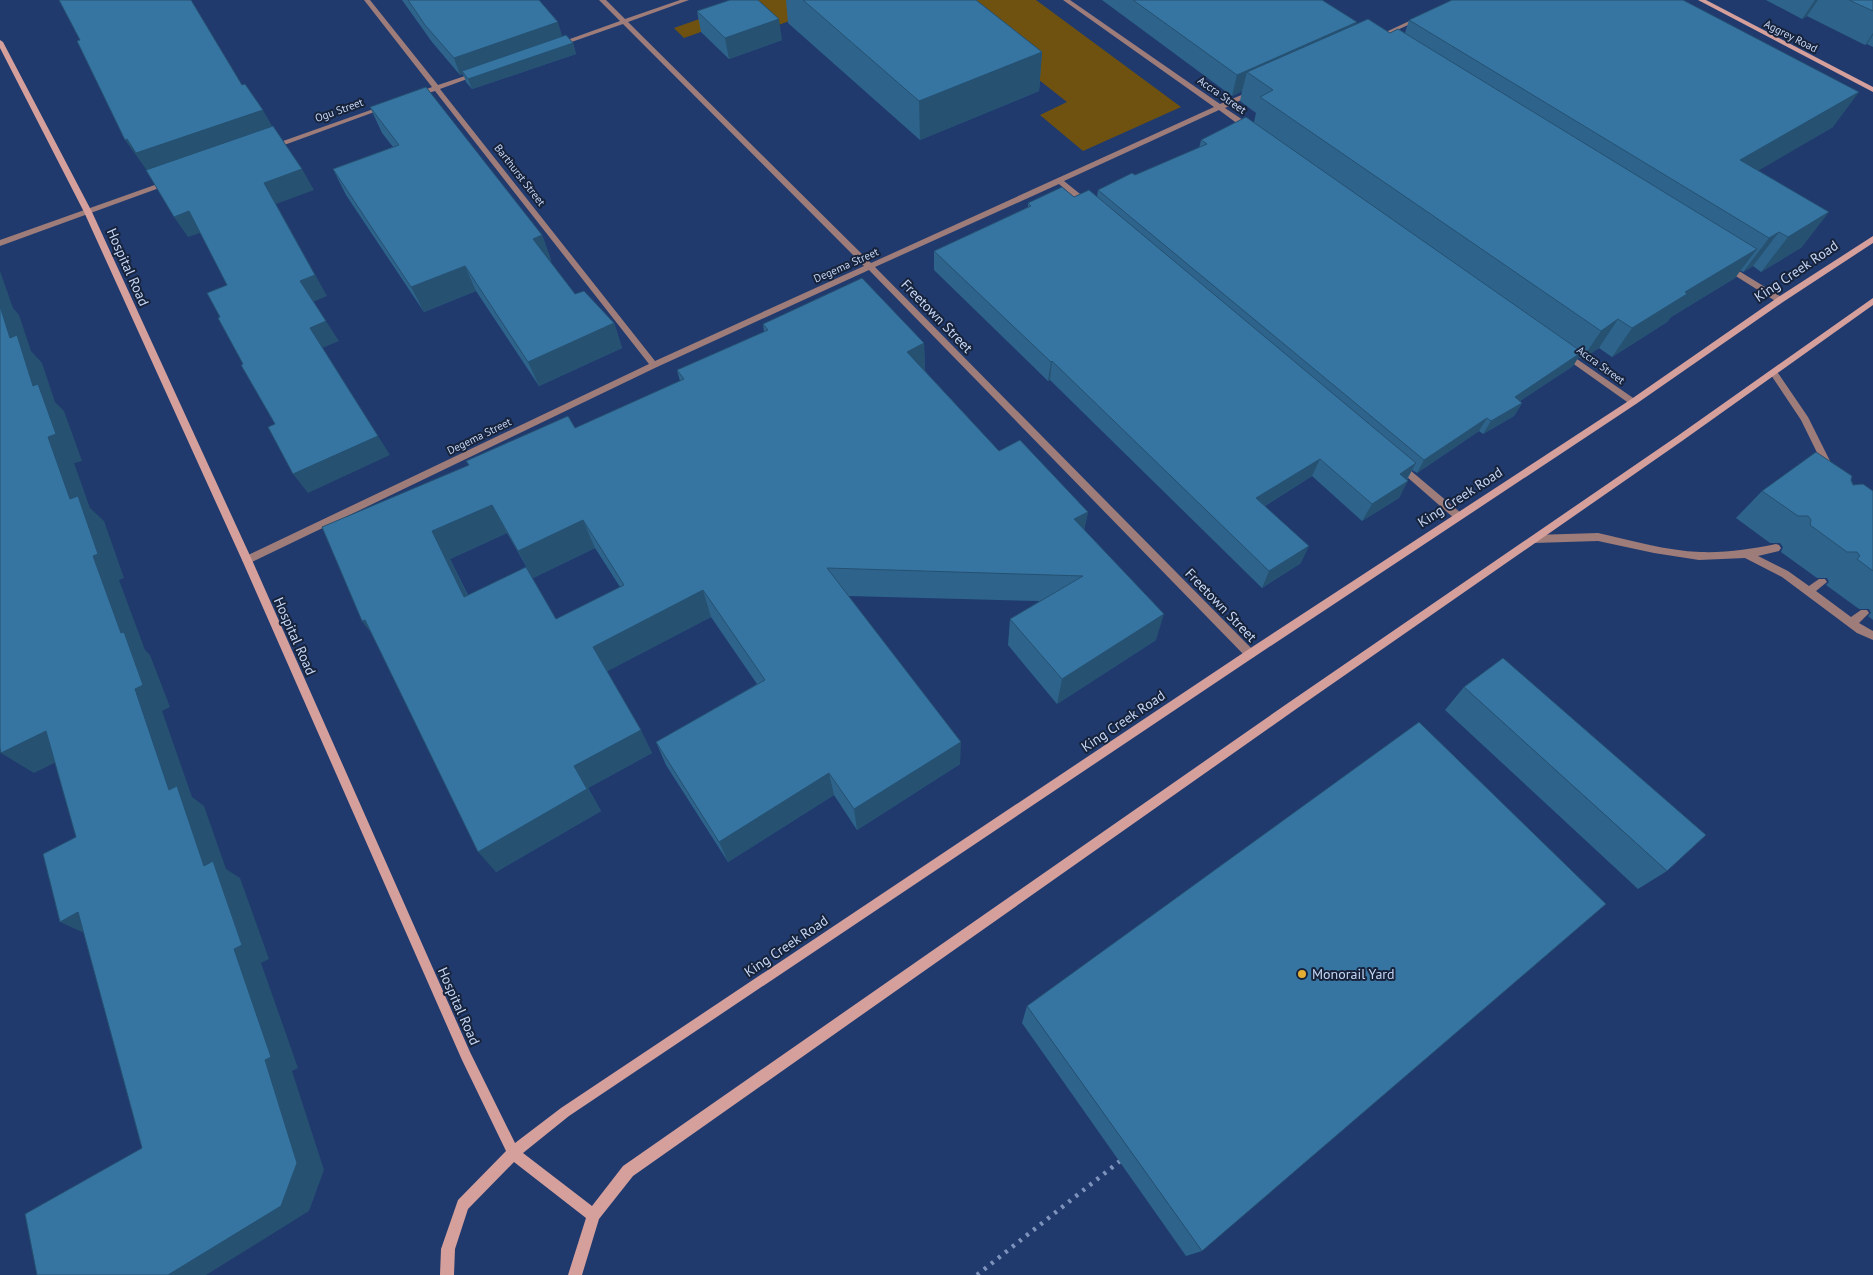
<svg xmlns="http://www.w3.org/2000/svg" width="1873" height="1275" font-family="'PT Sans',sans-serif">
  <rect width="100%" height="100%" fill="#203a6e"/>
  <g fill="#6f5210">
    <path d="M753 0H846L773 27 757 12 684 38 674 28Z"/>
    <path d="M938 0H1036L1181 107 1083 151 1040 115 1067 102Z"/>
  </g>
  <g fill="none" stroke-linecap="round" stroke-linejoin="round">
    <g fill="#9e7c79" fill-rule="evenodd">
      <path d="M1773 369 1776 370 1808 417 1835 471 1833 473H1827L1801 420 1769 372Z"/>
      <path d="M1598 533C1629 540 1668 551 1700 552 1726 553 1751 549 1776 544L1779 545 1781 548 1779 551 1758 556 1788 571 1809 586 1819 579H1825L1827 582 1816 591 1851 617 1861 610H1867L1869 613 1859 623 1873 631V640L1857 633 1782 577 1745 558 1699 560 1654 553 1598 541 1534 543 1529 539 1534 535Z"/>
    </g>
    <g fill="#9e7c79" fill-rule="evenodd">
      <path d="M364 0H370L438 85 474 73H478V75L440 89 655 361 864 266 623 24 560 46H556V44L620 21 599 0H606L625 19 680 0H689L628 22 871 263 1214 107 1063 0H1070L1220 104 1251 91H1255V93L1225 108 1252 126V130H1246L1219 110 1064 181 1090 202V206H1084L1059 184 875 267 1254 651 1255 654 1254 657 1250 658 1246 657 869 270 657 367 250 563H244L242 560 244 557 649 364 435 91 418 96H414V94L432 87Z"/>
      <path d="M1418 17 1423 18 1378 39 1373 38Z"/>
      <path d="M382 106 388 107 276 148H273L269 146Z"/>
      <path d="M166 181H172L173 183 0 246V240Z"/>
      <path d="M1726 263 1783 298V302H1777L1723 268 1722 266Z"/>
      <path d="M1564 350 1636 400 1637 402 1636 404H1630L1561 355V351Z"/>
      <path d="M1401 464 1404 465 1461 513 1463 516 1461 519H1455L1398 469 1396 467 1398 465Z"/>
    </g>
    <g fill="#d59f9b" fill-rule="evenodd">
      <path d="M1698 0H1706L1873 87V92Z"/>
      <path d="M0 40 3 42 92 212 252 560 470 1052 515 1143 561 1108 1246 651 1630 400 1777 298 1873 236V243L1783 302 1636 404 1254 657 569 1116 523 1153 592 1206 623 1166 1291 701 1676 437 1873 298V305L1682 441 1299 707 633 1176 599 1219 582 1275H568L586 1218 514 1162 468 1209 455 1249 454 1275H440L441 1249 458 1200 506 1151 462 1060 242 560 84 212 0 48Z"/>
    </g>
    <path stroke="#7e93bc" stroke-width="4.5" stroke-dasharray="3 6" stroke-linecap="butt" d="M977 1275 1120 1161"/>
  </g>
  <g fill="#2e648b" fill-rule="evenodd">
    <path d="M402 0H539L562 37 573 43 576 54 472 89 466 82 463 74 460 75 432 42Z"/>
    <path d="M786 0H976L1042 52 1039 91 920 140 788 23Z"/>
    <path d="M1102 0H1322L1356 24 1390 33H1405L1409 20 1833 127 1758 170 1802 247 1761 272 1753 266 1743 272 1740 270 1735 278 1671 317 1667 322 1612 357 1599 348 1582 359 1578 357 1573 366 1520 401 1522 403 1514 416 1483 434 1479 431 1417 473 1412 470 1407 480 1399 498 1362 521 1312 476 1265 506 1301 563 1262 588 1050 380 1048 381 934 270V251L1028 207V203L1074 197H1097L1098 190 1135 175 1199 148 1201 140 1254 122 1256 113 1240 101 1242 91 1232 96Z"/>
    <path d="M1766 0H1873V47L1867 44 1865 45 1807 16 1802 19Z"/>
    <path d="M697 11 782 40 729 59 701 32Z"/>
    <path d="M370 107 542 235 551 260 550 261 575 294 614 323 622 348 539 386 476 291 424 312 346 195 333 169 393 147 382 133Z"/>
    <path d="M763 324 924 343 925 371 999 451 1088 512 1084 530 1156 640 1057 704 1008 645 1010 619 1040 601 848 596 960 764 857 830 834 795 728 862 666 765 656 742 757 684 711 617 607 671 652 753 588 788 601 811 496 872 370 631 362 621 575 428 680 381 677 370 764 332ZM507 533 533 578 595 548 620 587 556 619 468 595 450 559Z"/>
    <path d="M1851 480 1853 485 1873 491V620L1868 616 1871 613 1869 609H1859L1826 585 1829 582 1827 578H1817L1781 552 1783 547 1780 543H1770L1736 518 1762 491Z"/>
    <path d="M1464 687 1667 871 1638 889 1445 710Z"/>
    <path d="M1027 1006 1202 1251 1186 1256 1022 1023Z"/>
  </g>
  <g fill="#265171">
    <path d="M1815 0H1818L1807 16 1802 19Z"/>
    <path d="M779 19 782 40 729 59 725 38Z"/>
    <path d="M558 22 563 39 462 71 463 74 460 75 454 58Z"/>
    <path d="M1357 22 1350 43 1247 72 1242 91 1232 96 1237 75Z"/>
    <path d="M1873 33V35L1867 44 1865 45Z"/>
    <path d="M573 43 576 54 472 89 468 79Z"/>
    <path d="M1042 52 1039 91 920 140 919 101Z"/>
    <path d="M1859 92 1833 127 1717 195 1740 160Z"/>
    <path d="M263 110 280 140 156 183 125 140Z"/>
    <path d="M302 169 314 190 276 204 327 296 313 302 300 281 264 183Z"/>
    <path d="M189 211 203 232 188 237 174 217Z"/>
    <path d="M1829 212 1802 247 1761 272 1788 237Z"/>
    <path d="M1779 232 1753 266 1743 272 1769 238Z"/>
    <path d="M542 235 551 260 543 264 533 239Z"/>
    <path d="M1757 249 1735 278 1671 317 1667 322 1612 357 1632 328 1685 292Z"/>
    <path d="M465 266 476 291 424 312 411 287Z"/>
    <path d="M0 271 13 308 19 315 31 351 42 363 55 402 64 411 82 461 74 463 90 508 104 521 124 578 119 580 145 650 150 655 170 707 162 711 192 797 204 806 226 869 240 878 269 959 261 963 298 1068 292 1071 324 1170 309 1211 206 1275H168L204 866 169 790 135 689 121 633 70 499 48 437 33 386 10 338 0 306Z"/>
    <path d="M1618 319 1599 348 1582 359 1601 331Z"/>
    <path d="M326 321 339 341 322 348 310 328Z"/>
    <path d="M614 323 622 348 539 386 528 362Z"/>
    <path d="M924 343 925 373 907 352Z"/>
    <path d="M1582 352 1573 366 1506 410 1515 397Z"/>
    <path d="M1052 361 1050 380 1048 381 1051 362Z"/>
    <path d="M1522 403 1514 416 1483 434 1491 421Z"/>
    <path d="M1487 418 1479 431 1417 473 1424 460Z"/>
    <path d="M378 436 390 455 308 493 293 474Z"/>
    <path d="M1320 459 1312 476 1250 515 1256 498Z"/>
    <path d="M1416 463 1406 480 1400 474Z"/>
    <path d="M1408 481 1399 498 1362 521 1372 504Z"/>
    <path d="M492 505 507 533 450 559 481 623 464 597 432 531Z"/>
    <path d="M1088 512 1082 540 1074 519Z"/>
    <path d="M583 520 595 548 533 578 518 551Z"/>
    <path d="M1309 546 1301 563 1262 588 1269 571Z"/>
    <path d="M703 590 711 617 606 672 593 647Z"/>
    <path d="M1164 614 1156 640 1057 704 1062 679Z"/>
    <path d="M365 620 383 647 362 621Z"/>
    <path d="M641 730 652 753 588 788 601 811 496 872 478 852 574 766Z"/>
    <path d="M46 731 77 752 34 773 1 753Z"/>
    <path d="M961 742 960 764 857 830 854 809Z"/>
    <path d="M829 773 834 795 728 862 719 842Z"/>
    <path d="M78 912 93 937 60 922Z"/>
  </g>
  <g fill="#3674a2" stroke="#265171" fill-rule="evenodd">
    <path d="M59 0H191L242 85 245 84 263 110 136 153 127 139 125 140 77 41 80 40Z"/>
    <path d="M408 0H539L558 22 454 58 425 25Z"/>
    <path d="M730 0H758L779 19 725 38 697 11Z"/>
    <path d="M803 0H976L1042 52 919 101Z"/>
    <path d="M1133 0H1322L1357 22 1237 75Z"/>
    <path d="M1452 0H1683L1859 92 1740 160 1829 212 1788 237 1779 232 1769 238 1409 20Z"/>
    <path d="M1849 0H1873V11Z"/>
    <path d="M1368 19 1390 33 1398 29 1757 249 1685 292 1687 294 1632 328 1618 319 1601 331 1260 97 1273 90 1247 72Z"/>
    <path d="M566 35 573 43 468 79 462 71Z"/>
    <path d="M426 87 542 235 533 239 575 294 584 291 614 323 528 362 465 266 411 287 333 169 399 145 370 107Z"/>
    <path d="M1246 117 1582 352 1515 397 1522 403 1491 421 1487 418 1424 460 1098 190 1132 173 1135 175 1207 144 1201 140Z"/>
    <path d="M273 126 302 169 264 183 315 275 300 281 326 321 310 328 378 436 293 474 268 427 275 424 241 365 243 364 218 318 220 317 207 293 227 285 189 211 174 217 146 170Z"/>
    <path d="M1062 187 1074 197 1089 190 1416 463 1400 474 1408 481 1372 504 1320 459 1256 498 1309 546 1269 571 1052 361 1051 362 934 251 1031 206 1028 203Z"/>
    <path d="M862 278 924 343 907 352 999 451 1020 440 1088 512 1074 519 1164 614 1062 679 1010 619 1083 576 827 568 961 742 854 809 829 773 719 842 656 742 765 680 703 590 593 647 641 730 574 766 587 789 478 852 365 620 362 621 322 527 469 465 466 461 568 416 575 428 684 379 677 370 768 330 763 324ZM492 505 518 551 583 520 624 585 556 619 526 567 464 597 432 531Z"/>
    <path d="M0 306 10 338 17 335 33 386 38 384 56 434 48 437 70 499 78 496 98 554 93 556 121 633 124 632 143 685 135 689 169 790 177 786 204 866 213 861 242 945 234 949 271 1057 265 1060 297 1163 281 1206 168 1275H37L25 1214 142 1148 78 912 60 922 43 854 76 837 46 731 1 753 0 748Z"/>
    <path d="M1816 452 1852 476 1851 480 1853 485 1863 484 1873 491V571L1857 559 1860 556 1857 552H1847L1810 525 1811 520 1808 516H1798L1762 491Z"/>
    <path d="M1503 658 1706 835 1667 871 1464 687Z"/>
    <path d="M1419 722 1606 904 1202 1251 1027 1006Z"/>
  </g>
  <circle fill="#e4ae35" stroke="#17233a" stroke-width="2" cx="1302" cy="974" r="5"/>
  <g text-anchor="middle" dominant-baseline="central" stroke-width="4" stroke-linejoin="round" paint-order="stroke">
    <g font-size="11" fill="#c4d5f5" stroke="#17233a">
      <text transform="translate(1791 36) rotate(27)">Aggrey Road</text>
      <text transform="translate(1222 95) rotate(35)">Accra Street</text>
      <text transform="translate(339 110) rotate(-20)">Ogu Street</text>
      <text transform="translate(520 175) rotate(52)">Barthurst Street</text>
      <text transform="translate(846 265) rotate(-24)">Degema Street</text>
      <text transform="translate(1601 365) rotate(36)">Accra Street</text>
      <text transform="translate(479 436) rotate(-26)">Degema Street</text>
    </g>
    <g font-size="14" fill="#c4d5f5" stroke="#17233a">
      <text transform="translate(128 267) rotate(66)">Hospital Road</text>
      <text transform="translate(1796 271) rotate(-34)">King Creek Road</text>
      <text transform="translate(937 316) rotate(46)">Freetown Street</text>
      <text transform="translate(1460 497) rotate(-33)">King Creek Road</text>
      <text transform="translate(1221 605) rotate(46)">Freetown Street</text>
      <text transform="translate(295 636) rotate(66)">Hospital Road</text>
      <text transform="translate(1123 721) rotate(-34)">King Creek Road</text>
      <text transform="translate(786 946) rotate(-34)">King Creek Road</text>
      <text transform="translate(459 1006) rotate(66)">Hospital Road</text>
    </g>
    <g font-size="14" fill="#c4d5f5" stroke="#17233a" text-anchor="start">
      <text x="1312" y="974">Monorail Yard</text>
    </g>
  </g>
</svg>
